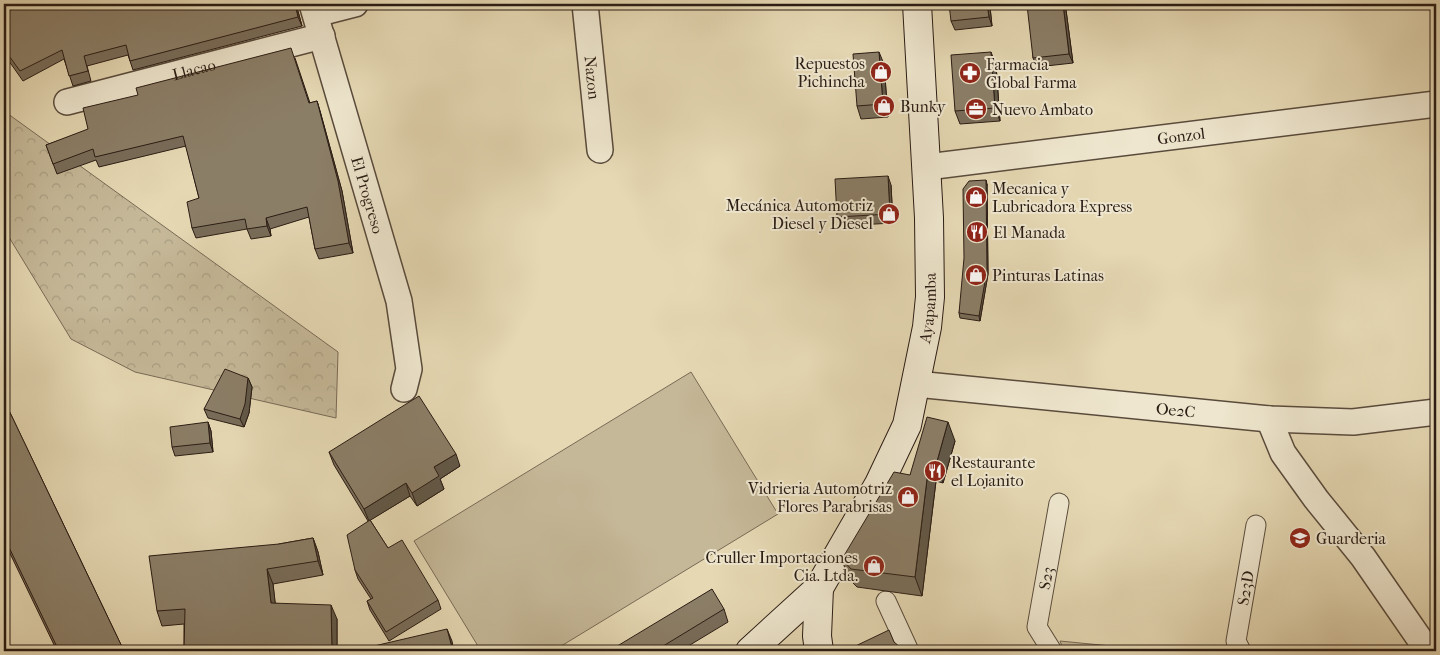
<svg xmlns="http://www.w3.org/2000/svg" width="1440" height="655" font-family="'IM FELL French Canon',serif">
  <defs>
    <pattern id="forest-crowns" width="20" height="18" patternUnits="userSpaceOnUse" patternTransform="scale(1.25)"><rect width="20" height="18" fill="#c5b898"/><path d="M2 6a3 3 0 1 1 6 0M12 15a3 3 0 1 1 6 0" fill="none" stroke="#a99e82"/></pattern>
  </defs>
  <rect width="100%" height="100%" fill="#e5d8b3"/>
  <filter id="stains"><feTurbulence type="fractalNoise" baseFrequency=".004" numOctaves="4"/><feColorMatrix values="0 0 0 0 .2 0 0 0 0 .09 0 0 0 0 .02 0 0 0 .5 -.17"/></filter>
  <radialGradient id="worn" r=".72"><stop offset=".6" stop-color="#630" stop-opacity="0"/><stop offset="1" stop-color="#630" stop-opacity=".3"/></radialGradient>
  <path fill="url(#forest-crowns)" stroke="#786a56" d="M4 111 338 352 336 418 135 372 71 339 4 229Z"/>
  <g fill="#c5b898" stroke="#786a56">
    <path d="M691 372 778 514 553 651H481L414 541Z"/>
    <path d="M1060 641 1162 651H1064Z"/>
  </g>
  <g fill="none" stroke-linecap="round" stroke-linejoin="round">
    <g stroke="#594b3c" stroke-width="21">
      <g id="pedestrian">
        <path d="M886 601 909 651"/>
        <path id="s1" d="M1052 651 1037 627 1059 503"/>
        <path id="s2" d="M1241 651 1236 641 1256 525"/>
      </g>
    </g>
    <g stroke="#594b3c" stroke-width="28">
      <g id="minor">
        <path d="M9 4 11 6"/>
        <path id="s3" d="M312 4 399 301 409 369 404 389"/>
        <path id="s4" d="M585 4 600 150"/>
        <path d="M316 14 355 4"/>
        <path id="s5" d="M67 102 322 36"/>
        <path id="s6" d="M927 167 1436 104"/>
        <path id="s7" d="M916 384 1269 419 1353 422 1436 412"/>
        <path d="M1269 419 1283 453 1316 499 1363 557 1428 651"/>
      </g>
    </g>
    <g stroke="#2a1c14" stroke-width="30">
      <g id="secondary">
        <path id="s8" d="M750 651 819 588 879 484 907 425 927 327 930 297 929 218 917 4"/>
        <path d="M819 651 817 636 819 588"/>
      </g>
    </g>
    <use href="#pedestrian" stroke="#eee6ce" stroke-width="19"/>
    <use href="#minor" stroke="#eee6ce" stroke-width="25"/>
    <use href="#secondary" stroke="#eee6ce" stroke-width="28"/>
  </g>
  <g fill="#786c59" stroke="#2a1c14">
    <path d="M296 4 302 26 133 70 128 55 87 66 91 81 73 86 64 59 23 81 4 54V9L11 10 17 7Z"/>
    <path d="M987 4H989L990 7 992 26 955 30 951 21Z"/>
    <path d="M1035 4H1064L1066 10 1073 63 1037 67 1033 58Z"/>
    <path d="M295 58 310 103 317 101 320 111 342 191 353 253 319 259 315 249 309 217 270 229 271 236 251 239 247 229 196 238 192 228 199 198 186 146 99 167 96 160 57 174 46 145Z"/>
    <path d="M884 64 888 117 861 119 857 106Z"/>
    <path d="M996 65 1000 121 960 124 955 111Z"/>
    <path d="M987 184 988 274 980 321 960 318 959 313Z"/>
    <path d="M891 185 893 223 840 226 837 217Z"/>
    <path d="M248 378 252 387 249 413 244 427 208 418 204 409Z"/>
    <path d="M4 400 124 651H57L4 541Z"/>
    <path d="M208 422 211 431 213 452 175 456 172 447Z"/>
    <path d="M955 441 943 483 936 481 922 596 857 587 848 578 842 559 910 475Z"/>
    <path d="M329 452 460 466 440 479 444 489 417 506 410 496 370 520 388 548 438 600 441 609 389 641 370 610 367 601 371 599 358 579 355 570 368 521 334 465Z"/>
    <path d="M313 538 318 552 323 575 273 584 275 603 337 619V651H184V624L162 626 157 611 279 544Z"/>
    <path d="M724 609 728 622 680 651H609Z"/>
  </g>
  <g fill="#615848" stroke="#2a1c14">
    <path d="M295 4H296L302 26 298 17Z"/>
    <path d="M987 4H989L990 7 992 26 989 17Z"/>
    <path d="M1063 4H1064L1066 10 1073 63 1069 54Z"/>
    <path d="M879 52 884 64 888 117 883 104Z"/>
    <path d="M991 52 996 65 1000 121 995 108Z"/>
    <path d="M317 101 320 111 342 191 353 253 349 243Z"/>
    <path d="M888 176 891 185 893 223 890 214Z"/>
    <path d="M986 180 987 184 988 274 980 321 979 316Z"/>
    <path d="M266 218 270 229 271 236 267 226Z"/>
    <path d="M248 378 252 387 249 413 244 427 240 419Z"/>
    <path d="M208 422 211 431 213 452 210 443Z"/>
    <path d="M948 422 955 441 943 483 936 465Z"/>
    <path d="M456 454 460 466 440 479 444 489 417 506 412 493 434 467Z"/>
    <path d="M929 463 936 481 922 596 915 577Z"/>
    <path d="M406 483 410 496 369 521 364 509Z"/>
    <path d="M313 538 318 552 323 575 318 561Z"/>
    <path d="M267 569 273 584 277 618 271 603Z"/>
    <path d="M331 605 337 619V651H332Z"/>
    <path d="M447 629 452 641 454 651H453Z"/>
  </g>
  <g fill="#8b7e67" stroke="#2a1c14">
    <path d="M18 4H295L298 17 130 61 126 45 84 56 88 71 69 76 62 50 20 71 4 49V9L11 10 17 7Z"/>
    <path d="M949 4H987L989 17 951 21Z"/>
    <path d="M1035 4H1063L1069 54 1033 58 1027 5Z"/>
    <path d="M291 48 309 103 317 101 338 181 349 243 315 249 307 207 266 218 267 226 247 229 245 219 192 228 187 202 199 198 183 136 95 157 93 149 53 164 46 145 88 129 83 108 138 95 136 88Z"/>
    <path d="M879 52 883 104 857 106 853 54Z"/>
    <path d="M991 52 995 108 955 111 951 55Z"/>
    <path d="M888 176 890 214 837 217 835 179Z"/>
    <path d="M986 180 987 270 979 316 959 313 964 258 963 189 969 181Z"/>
    <path d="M225 369 248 378 245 404 240 419 204 409Z"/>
    <path d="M419 396 456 454 434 467 439 476 412 493 406 483 364 509 329 452Z"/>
    <path d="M4 400 124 651H59L4 537Z"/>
    <path d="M927 417 948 422 936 465 929 463 915 577 851 569 842 559 894 472 910 475Z"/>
    <path d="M208 422 210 443 172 447 170 427Z"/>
    <path d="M370 520 388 548 402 540 438 600 386 632 367 601 373 598 355 570 347 535Z"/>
    <path d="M313 538 318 561 267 569 271 603 331 605 332 651H184L185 609 157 611 149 556 279 544Z"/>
    <path d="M712 589 724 609 655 651H609Z"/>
    <path d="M447 629 453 651H375L374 646Z"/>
    <path d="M889 630 894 642 900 647 903 651H845Z"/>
  </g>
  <defs>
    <g id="shop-disc" transform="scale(1.125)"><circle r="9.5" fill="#8f2418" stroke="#eee6ce"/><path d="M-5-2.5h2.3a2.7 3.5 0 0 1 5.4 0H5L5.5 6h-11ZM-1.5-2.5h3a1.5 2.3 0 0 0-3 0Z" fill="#fff"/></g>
    <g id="pharmacy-disc" transform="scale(1.125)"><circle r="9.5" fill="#8f2418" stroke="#eee6ce"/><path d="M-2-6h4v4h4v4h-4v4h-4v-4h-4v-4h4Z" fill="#fff"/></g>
    <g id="office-disc" transform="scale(1.125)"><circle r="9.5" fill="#8f2418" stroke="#eee6ce"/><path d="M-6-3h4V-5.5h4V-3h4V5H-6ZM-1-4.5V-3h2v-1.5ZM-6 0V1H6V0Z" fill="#fff"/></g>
    <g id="restaurant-disc" transform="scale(1.125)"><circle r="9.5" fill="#8f2418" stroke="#eee6ce"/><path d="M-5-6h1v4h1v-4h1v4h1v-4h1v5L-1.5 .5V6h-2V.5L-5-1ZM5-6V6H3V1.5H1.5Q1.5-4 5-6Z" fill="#fff"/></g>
    <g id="school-disc" transform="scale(1.125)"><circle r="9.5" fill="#8f2418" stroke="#eee6ce"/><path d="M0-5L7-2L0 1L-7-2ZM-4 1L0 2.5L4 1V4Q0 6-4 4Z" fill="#fff"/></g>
  </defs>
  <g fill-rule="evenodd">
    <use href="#shop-disc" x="881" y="72"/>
    <use href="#pharmacy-disc" x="970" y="73"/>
    <use href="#shop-disc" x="884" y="106"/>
    <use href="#office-disc" x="976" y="109"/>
    <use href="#shop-disc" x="976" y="197"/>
    <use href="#shop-disc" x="889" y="214"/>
    <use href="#restaurant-disc" x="977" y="232"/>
    <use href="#shop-disc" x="976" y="275"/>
    <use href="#restaurant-disc" x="935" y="471"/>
    <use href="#shop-disc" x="908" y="497"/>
    <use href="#school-disc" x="1300" y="538"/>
    <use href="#shop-disc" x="874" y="566"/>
  </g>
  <g text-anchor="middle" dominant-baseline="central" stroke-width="4" stroke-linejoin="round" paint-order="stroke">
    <g font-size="16" fill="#2a1c14" stroke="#eee6ce" text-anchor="start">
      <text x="865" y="63" text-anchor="end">Repuestos<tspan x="865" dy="18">Pichincha</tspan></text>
      <text x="986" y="64">Farmacia<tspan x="986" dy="18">Global Farma</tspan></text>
      <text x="900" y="106">Bunky</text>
      <text x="992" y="109">Nuevo Ambato</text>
      <text x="992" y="188">Mecanica y<tspan x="992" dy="18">Lubricadora Express</tspan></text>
      <text x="873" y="205" text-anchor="end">Mecánica Automotriz<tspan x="873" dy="18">Diesel y Diesel</tspan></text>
      <text x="993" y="232">El Manada</text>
      <text x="992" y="275">Pinturas Latinas</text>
      <text x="951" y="462">Restaurante<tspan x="951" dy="18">el Lojanito</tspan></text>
      <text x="892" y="488" text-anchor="end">Vidrieria Automotriz<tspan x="892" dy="18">Flores Parabrisas</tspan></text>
      <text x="1316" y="538">Guarderia</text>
      <text x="858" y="557" text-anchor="end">Cruller Importaciones<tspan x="858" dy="18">Cia. Ltda.</tspan></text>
    </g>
    <g font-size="16" fill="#2a1c14" stroke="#eee6ce">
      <text stroke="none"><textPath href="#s5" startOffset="131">Llacao</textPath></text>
      <text stroke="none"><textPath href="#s4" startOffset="74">Nazon</textPath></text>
      <text stroke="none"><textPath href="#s6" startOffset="256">Gonzol</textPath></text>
      <text stroke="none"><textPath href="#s3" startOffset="199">El Progreso</textPath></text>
      <text stroke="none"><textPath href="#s8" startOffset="398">Ayapamba</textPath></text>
      <text stroke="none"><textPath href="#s7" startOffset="261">Oe2C</textPath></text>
      <text stroke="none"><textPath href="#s1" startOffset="78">S23</textPath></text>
      <text stroke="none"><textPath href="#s2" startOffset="65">S23D</textPath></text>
    </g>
  </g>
  <rect width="1440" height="655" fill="none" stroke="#e5d8b3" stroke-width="20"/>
  <rect x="5" y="5" width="1430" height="645" fill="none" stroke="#2a1c14" stroke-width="2.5"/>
  <rect x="10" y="10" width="1420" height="635" fill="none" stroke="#2a1c14"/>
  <rect width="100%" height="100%" filter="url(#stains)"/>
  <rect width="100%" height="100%" fill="url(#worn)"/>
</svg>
